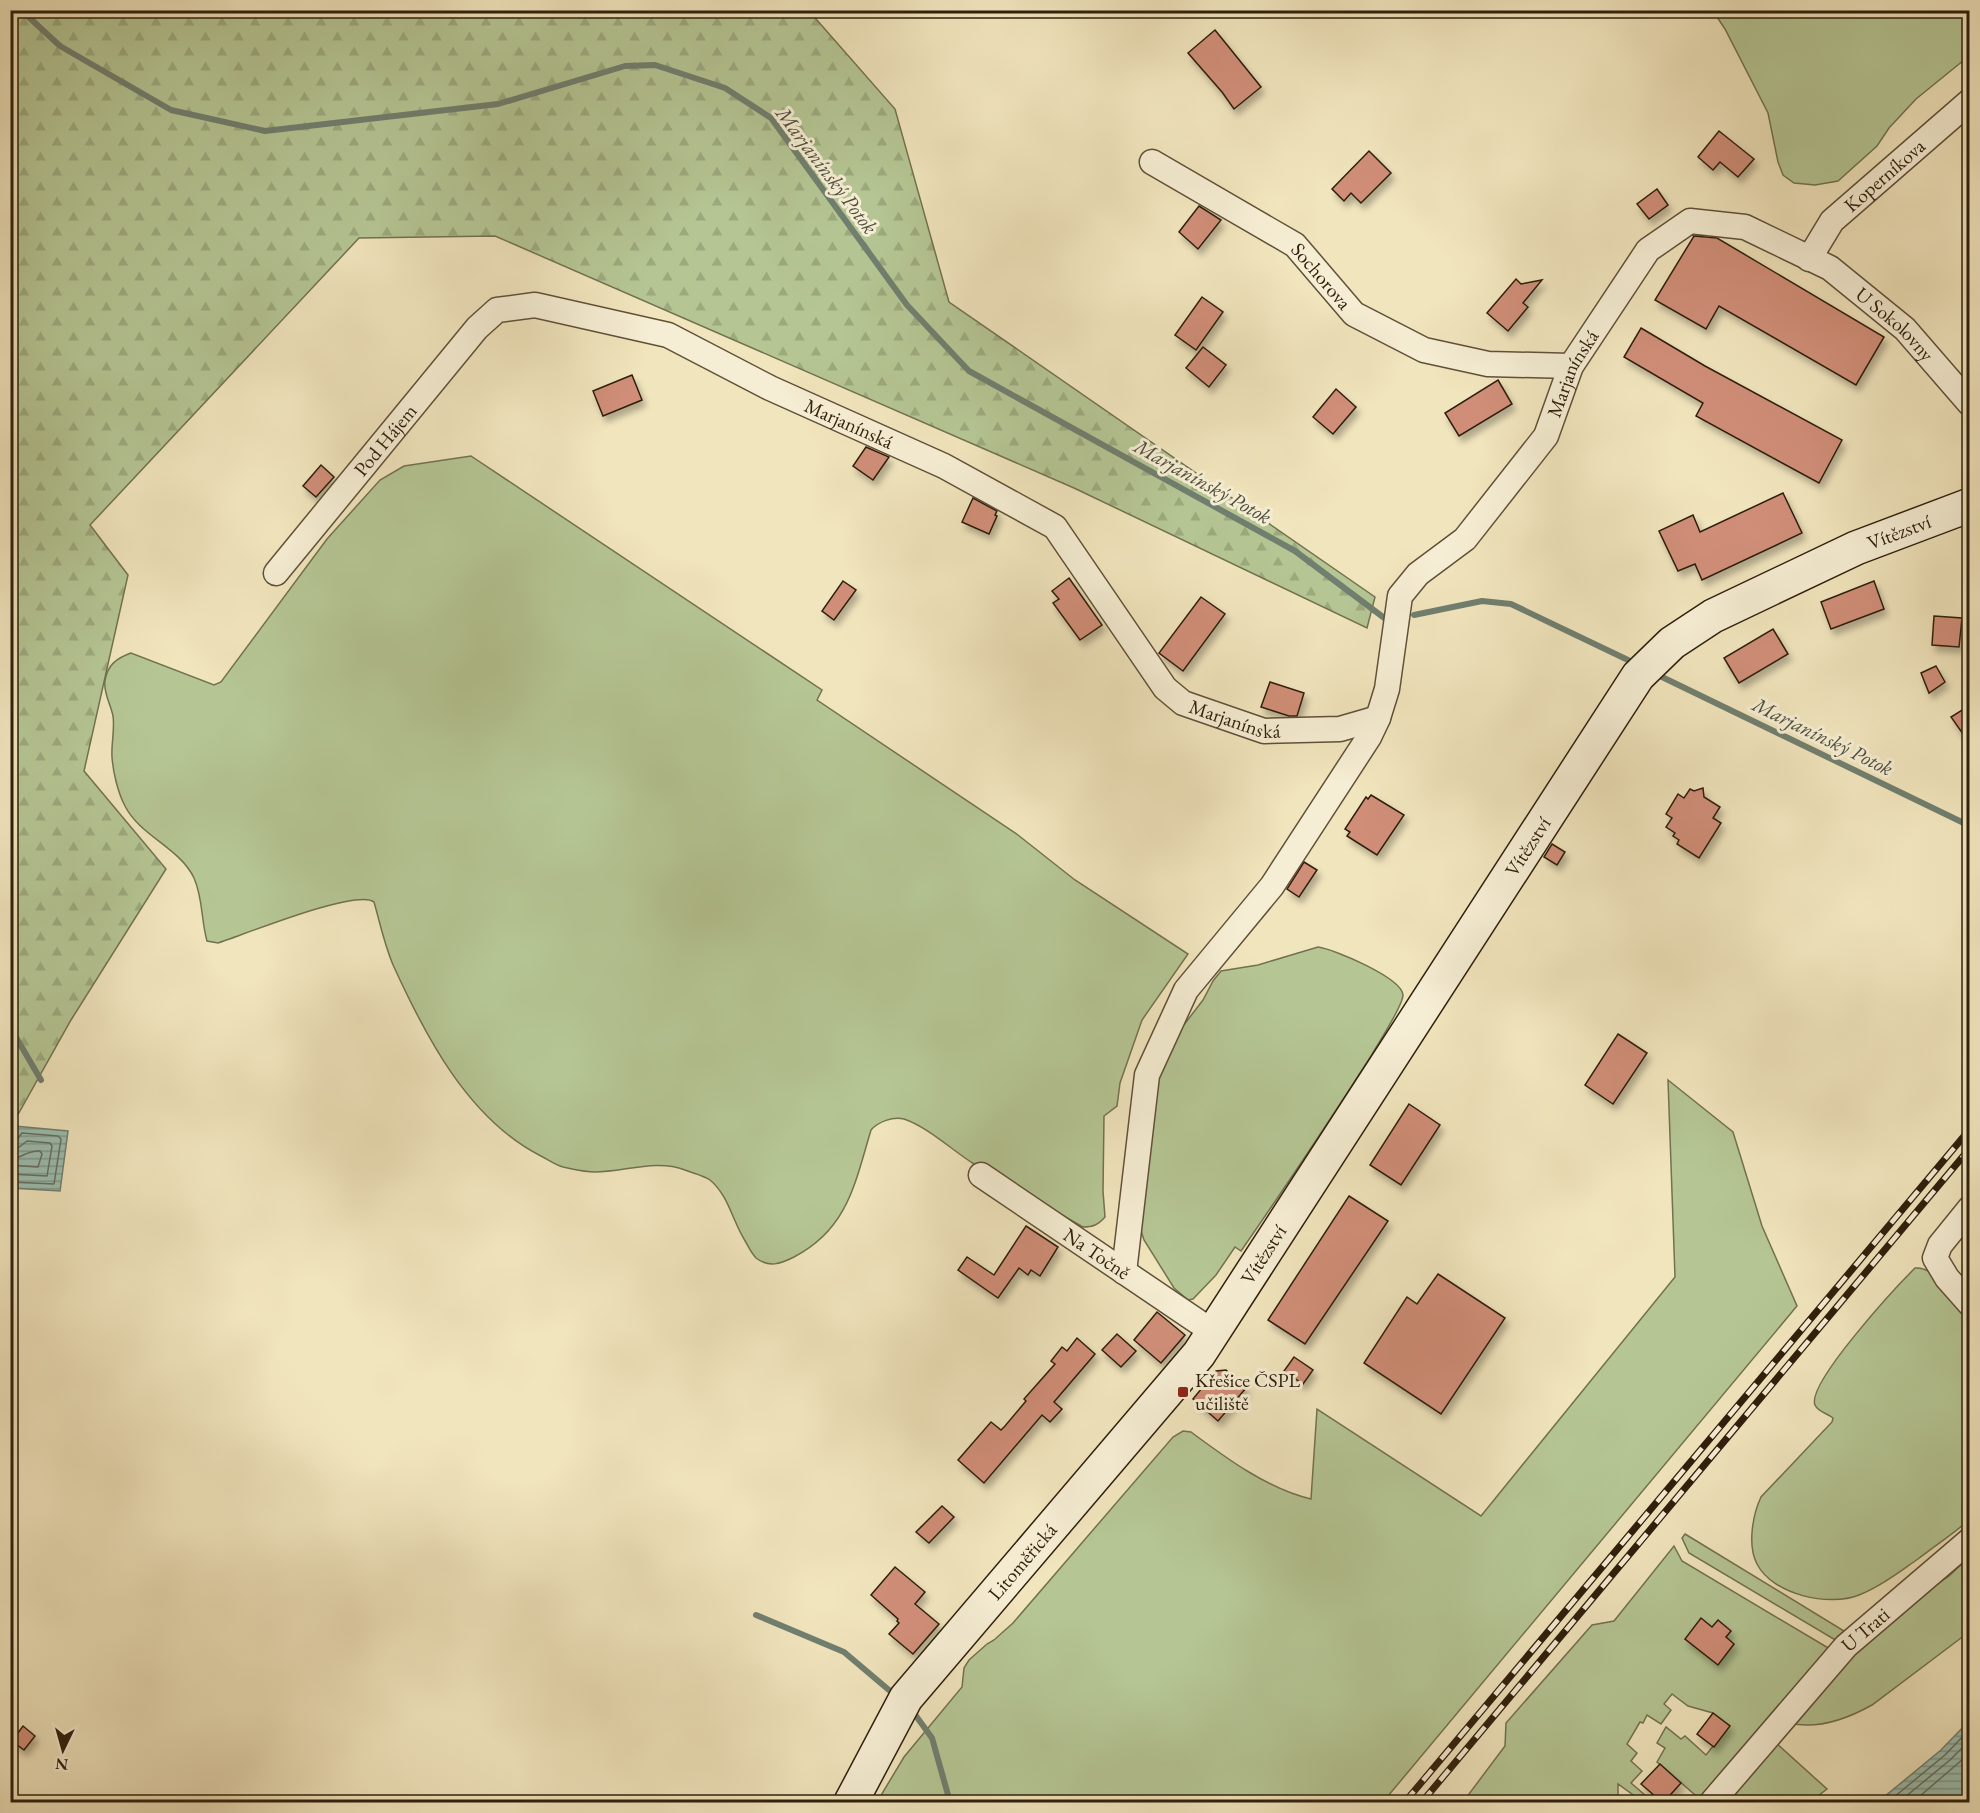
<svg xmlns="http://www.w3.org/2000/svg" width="1980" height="1813" font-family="'EB Garamond',serif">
  <defs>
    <pattern id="forest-firs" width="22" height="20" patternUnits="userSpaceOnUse" patternTransform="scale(1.5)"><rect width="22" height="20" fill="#b5c694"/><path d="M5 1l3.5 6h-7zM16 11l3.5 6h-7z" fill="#9caa7e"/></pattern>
    <pattern id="water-rules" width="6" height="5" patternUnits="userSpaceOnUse" patternTransform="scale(1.5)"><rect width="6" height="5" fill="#9bbfb1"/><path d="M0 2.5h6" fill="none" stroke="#7f9b8e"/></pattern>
    <filter id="shadow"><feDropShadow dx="3.5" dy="6" stdDeviation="3" flood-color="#0004"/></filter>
  </defs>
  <rect width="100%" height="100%" fill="#f1e5bd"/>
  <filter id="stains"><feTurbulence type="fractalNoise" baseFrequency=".00333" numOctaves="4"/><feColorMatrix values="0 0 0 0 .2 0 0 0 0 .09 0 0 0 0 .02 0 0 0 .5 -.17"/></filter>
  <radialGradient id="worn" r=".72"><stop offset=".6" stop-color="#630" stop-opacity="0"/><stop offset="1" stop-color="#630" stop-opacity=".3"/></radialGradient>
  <g fill="#b5c694" stroke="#727250" stroke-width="1.5">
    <path d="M1713 11H1969V56L1916 99 1889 128 1877 146 1838 181 1815 185 1794 183 1783 175 1778 162 1768 113 1725 29Z"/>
    <path d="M471 456 822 690 817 700 1018 835 1075 880 1188 954 1142 1020 1120 1083 1117 1106 1104 1116 1103 1191 1105 1217C1098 1225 1093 1227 1083 1227 1047 1206 1009 1187 974 1164 953 1151 928 1127 904 1119 893 1116 878 1122 871 1130 855 1183 848 1229 794 1257 780 1264 769 1268 756 1258 751 1253 747 1244 744 1239 732 1219 728 1195 710 1180 703 1175 692 1173 685 1170 656 1159 624 1172 595 1172 585 1172 573 1169 563 1167 555 1165 547 1159 539 1155 468 1118 426 1037 394 967 385 947 380 923 374 902 357 888 243 935 218 943L207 941C201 920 203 898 194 878 180 848 140 836 125 806 118 793 113 772 112 757 111 744 115 730 113 716 111 705 103 692 105 681 107 665 117 658 131 653L214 685 221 682 327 539 380 480 404 466Z"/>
    <path d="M1318 947C1334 949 1402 978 1403 995 1403 1006 1377 1045 1371 1056 1329 1122 1286 1186 1241 1251L1235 1247 1216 1275 1193 1299 1188 1300 1174 1288 1144 1240 1137 1218 1149 1093 1173 1039 1203 1000 1213 981 1221 971 1258 965Z"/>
    <path d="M1668 1080 1733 1132 1762 1226 1797 1306 1383 1802H877L904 1757 962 1687 964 1668 969 1660 987 1644 994 1640 1013 1623 1173 1437 1183 1431 1191 1432C1226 1458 1268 1489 1311 1499L1317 1409 1481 1516 1675 1277Z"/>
    <path d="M1915 1268C1935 1266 1957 1297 1969 1311V1520C1953 1534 1935 1546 1918 1559 1899 1572 1881 1586 1859 1595 1829 1607 1773 1595 1757 1564 1747 1545 1753 1514 1761 1497L1832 1422 1833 1418C1827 1413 1818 1412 1815 1405 1806 1384 1897 1286 1915 1268Z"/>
    <path d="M1685 1534 1844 1631 1837 1641 1689 1553 1682 1538Z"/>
    <path d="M1674 1546 1682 1561 1830 1649 1702 1801 1657 1762 1665 1748 1657 1743 1666 1727 1681 1739 1685 1736 1706 1755 1729 1726 1713 1713 1688 1706 1672 1694 1664 1704 1671 1710 1661 1724 1647 1715 1643 1723 1640 1722 1627 1744 1637 1753 1631 1761 1642 1771 1631 1783 1653 1802H1643L1618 1784V1802L1609 1795 1603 1802H1463L1505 1746 1506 1723 1592 1625 1614 1621Z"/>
    <path d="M1969 1557V1632L1872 1705C1847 1719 1818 1730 1789 1723L1811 1692 1926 1592 1949 1576Z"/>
    <path d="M1775 1742 1827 1789 1810 1802H1723Z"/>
  </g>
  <path fill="url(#forest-firs)" stroke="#727250" stroke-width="1.5" d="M11 10 809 11 895 109 949 302 1375 597 1367 628 1074 488 495 236 359 238 90 525 128 575 84 771 166 869 71 1020 11 1127Z"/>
  <g fill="url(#water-rules)" stroke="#707f6f" stroke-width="1.5">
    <path d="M14 1126 68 1131 60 1191 11 1188Z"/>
    <path d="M1969 1721V1802H1878L1941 1750Z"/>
  </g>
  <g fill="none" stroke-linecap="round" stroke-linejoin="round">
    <g stroke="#656f5e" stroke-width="1.5">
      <path d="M10 1142 16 1141 22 1133 58 1136 61 1139 54 1184 10 1182"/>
      <path d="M10 1150 18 1148 27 1141 50 1143 52 1146 47 1176 10 1174"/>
      <path d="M10 1159C23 1158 27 1150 40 1151L42 1154 38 1167 10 1165"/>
      <path d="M1888 1802 1945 1755 1970 1729"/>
      <path d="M1899 1802 1950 1760 1970 1740"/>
      <path d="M1913 1802 1970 1753"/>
    </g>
    <g stroke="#707f6f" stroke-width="6">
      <path d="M21 10 60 46 171 110 265 131 498 104 625 66 655 65 725 88 771 118 907 305 969 371 1295 551 1387 620"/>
      <path d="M1414 615 1482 601 1511 604 1628 660"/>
      <path d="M1662 677 1970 826"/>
      <path d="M10 1027 41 1080"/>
      <path d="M756 1615 844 1652 896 1696"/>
      <path d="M911 1709 932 1738 950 1802"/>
    </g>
  </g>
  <g fill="#d08e78" stroke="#2f1f0c" stroke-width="1.5" filter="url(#shadow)">
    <path d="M1215 30 1261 87 1234 109 1222 92 1188 53Z"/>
    <path d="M1719 131 1754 159 1738 177 1720 162 1713 170 1698 157Z"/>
    <path d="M1369 151 1391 173 1361 203 1351 193 1344 201 1332 189Z"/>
    <path d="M1657 189 1668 205 1649 219 1637 204Z"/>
    <path d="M1199 206 1221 220 1198 249 1179 232Z"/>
    <path d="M1694 236 1717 238 1884 337 1856 385 1719 306 1706 329 1655 300Z"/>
    <path d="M1516 279 1521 284 1542 280 1523 303 1528 307 1508 331 1487 313Z"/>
    <path d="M1202 297 1223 312 1196 350 1175 335Z"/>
    <path d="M1641 328 1705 366 1842 440 1819 483 1696 416 1703 403 1624 357Z"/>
    <path d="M1203 347 1226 365 1209 387 1186 368Z"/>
    <path d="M632 375 642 400 603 416 593 391Z"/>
    <path d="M1498 380 1512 404 1459 436 1445 413Z"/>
    <path d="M1336 389 1356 407 1333 434 1313 417Z"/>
    <path d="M866 447 889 457 873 480 853 466Z"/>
    <path d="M321 465 334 477 316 497 303 486Z"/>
    <path d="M1783 493 1802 533 1702 580 1695 564 1678 571 1659 531 1693 515 1700 532Z"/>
    <path d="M973 498 997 511 995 515 997 516 989 534 962 522Z"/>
    <path d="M1069 578 1102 625 1080 640 1053 603 1059 599 1052 591Z"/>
    <path d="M843 581 856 590 834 620 822 611Z"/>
    <path d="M1874 581 1884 609 1831 629 1821 602Z"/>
    <path d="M1201 597 1225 614 1183 671 1159 653Z"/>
    <path d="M1934 616 1962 618 1959 647 1932 645Z"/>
    <path d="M1773 629 1788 654 1739 683 1724 658Z"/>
    <path d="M1936 666 1945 682 1929 693 1921 673Z"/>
    <path d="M1270 682 1304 693 1297 716H1289L1261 707Z"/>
    <path d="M1970 705V744L1951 717Z"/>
    <path d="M1703 788 1704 797 1720 807 1713 818 1721 823 1699 858 1677 844 1679 840 1673 836 1675 833 1666 827 1672 818 1666 814 1678 794 1684 798 1690 789 1694 791Z"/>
    <path d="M1371 795 1404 815 1377 855 1347 836 1350 832 1345 829 1366 797 1368 799Z"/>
    <path d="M1552 844 1565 852 1557 865 1544 857Z"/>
    <path d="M1304 862 1317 870 1299 897 1287 889Z"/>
    <path d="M1618 1034 1647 1053 1613 1104 1585 1085Z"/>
    <path d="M1409 1104 1440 1125 1401 1185 1370 1165Z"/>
    <path d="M1349 1196 1388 1221 1305 1344 1268 1320Z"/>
    <path d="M1026 1226 1058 1247 1040 1276 1031 1270 1028 1275 1019 1268 998 1298 958 1270 967 1257 994 1275Z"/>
    <path d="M1438 1274 1505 1318 1441 1414 1364 1363 1407 1297 1417 1304Z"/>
    <path d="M1157 1312 1185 1335 1161 1363 1134 1340Z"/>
    <path d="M1117 1334 1136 1351 1121 1367 1102 1350Z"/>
    <path d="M1077 1338 1095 1354 1054 1402 1062 1409 1050 1422 1042 1415 984 1483 958 1460 991 1422 1001 1430 1005 1426 1026 1401 1024 1399 1055 1364 1051 1361 1062 1347 1067 1351Z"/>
    <path d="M1294 1357 1313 1370 1303 1384 1284 1371Z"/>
    <path d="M1226 1370 1246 1388 1218 1421 1193 1399 1216 1371Z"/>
    <path d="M942 1506 954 1517 929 1543 916 1532Z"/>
    <path d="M895 1567 925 1592 915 1604 939 1624 913 1654 889 1634 899 1623 897 1621 898 1619 871 1595Z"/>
    <path d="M1701 1618 1712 1627 1718 1620 1731 1631 1726 1637 1734 1644 1718 1665 1685 1639Z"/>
    <path d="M1713 1713 1730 1726 1714 1747 1697 1734Z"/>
    <path d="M23 1726 35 1736 24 1750 12 1741Z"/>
    <path d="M1660 1764 1681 1783 1663 1803 1641 1784Z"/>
  </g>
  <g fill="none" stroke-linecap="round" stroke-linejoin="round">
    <g stroke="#605038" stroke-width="27">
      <g id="street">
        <path id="s1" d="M1152 162 1295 245 1354 314 1424 350 1488 364 1571 366"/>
        <path id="s2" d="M1809 259 1832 221 1970 101"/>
        <path id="s3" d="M276 573 477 328 497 310 535 305 668 335 770 388 944 466 1055 527 1165 688 1183 703 1264 731 1340 729 1378 718"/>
        <path id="s4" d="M981 1175 1213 1332"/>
        <path d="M1970 1208 1940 1245 1935 1258 1947 1278 1970 1304"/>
        <path id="s5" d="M1124 1272 1147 1075 1186 990 1272 886 1369 737 1378 718 1387 689 1400 596 1418 574 1465 539 1546 436 1571 366 1648 250 1690 221 1745 227 1830 268 1905 329 1970 404"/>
        <path id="s6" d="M1712 1802 1846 1646 1970 1540"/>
      </g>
    </g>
    <g stroke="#2f1f0c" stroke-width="36">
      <g id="secondary">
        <path id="s7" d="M851 1802 906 1698 1199 1354 1638 676 1672 643 1713 616 1856 548 1970 505"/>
      </g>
    </g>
    <use href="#street" stroke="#f6eed4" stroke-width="24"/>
    <use href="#secondary" stroke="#f6eed4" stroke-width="33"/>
    <g stroke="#2f1f0c" stroke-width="7">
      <g id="rail">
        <path d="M1405 1802 1970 1129"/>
        <path d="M1422 1802 1970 1148"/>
      </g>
    </g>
    <use href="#rail" stroke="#f6eed4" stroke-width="4.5" stroke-dasharray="14" stroke-linecap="butt"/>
  </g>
  <rect fill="#8f2418" stroke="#f6eed4" stroke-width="2" x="1177" y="1386" width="12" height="12" rx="3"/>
  <g text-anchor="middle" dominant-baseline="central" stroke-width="6" stroke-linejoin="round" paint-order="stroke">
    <g font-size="20" fill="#2f1f0c" stroke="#f6eed4">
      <text stroke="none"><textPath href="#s2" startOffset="114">Koperníkova</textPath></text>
      <text stroke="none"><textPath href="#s1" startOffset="206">Sochorova</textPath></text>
      <text stroke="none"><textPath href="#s5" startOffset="1468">U Sokolovny</textPath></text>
      <text stroke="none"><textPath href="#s5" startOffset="1036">Marjanínská</textPath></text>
      <text stroke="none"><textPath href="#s3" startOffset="720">Marjanínská</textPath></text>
      <text stroke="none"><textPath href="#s3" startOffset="172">Pod Hájem</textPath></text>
      <text stroke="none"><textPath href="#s7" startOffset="1678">Vítězství</textPath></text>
      <text stroke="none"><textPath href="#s3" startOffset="1224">Marjanínská</textPath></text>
      <text stroke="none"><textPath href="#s7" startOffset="1174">Vítězství</textPath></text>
      <text stroke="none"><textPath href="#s4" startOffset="140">Na Točně</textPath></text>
      <text stroke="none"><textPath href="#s7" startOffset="688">Vítězství</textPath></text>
      <text stroke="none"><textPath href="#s7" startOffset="297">Litoměřická</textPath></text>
      <text stroke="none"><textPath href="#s6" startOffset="231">U Trati</textPath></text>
    </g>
    <g font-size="20" fill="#2f1f0c" stroke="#f6eed4" text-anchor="start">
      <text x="1195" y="1380">Křešice ČSPL<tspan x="1195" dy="23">učiliště</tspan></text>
    </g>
    <g font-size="21" font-style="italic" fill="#4f4f3e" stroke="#f6eed4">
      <text transform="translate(827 170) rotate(53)">Marjanínský Potok</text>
      <text transform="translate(1203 481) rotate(29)">Marjanínský Potok</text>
      <text transform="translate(1823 736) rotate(26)">Marjanínský Potok</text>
    </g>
  </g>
  <rect width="1980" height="1813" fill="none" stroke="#f1e5bd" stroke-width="36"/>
  <rect x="12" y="12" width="1956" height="1789" fill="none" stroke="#2f1f0c" stroke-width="3"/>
  <rect x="18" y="18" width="1944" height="1777" fill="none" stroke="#2f1f0c" stroke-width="1.5"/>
  <g transform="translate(63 1750) rotate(185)" stroke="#f6eed4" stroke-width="4.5" paint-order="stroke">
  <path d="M0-4.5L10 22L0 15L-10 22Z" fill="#2f1f0c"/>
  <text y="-9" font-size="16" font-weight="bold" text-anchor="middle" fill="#2f1f0c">N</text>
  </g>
  <rect width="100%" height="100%" filter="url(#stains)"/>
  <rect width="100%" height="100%" fill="url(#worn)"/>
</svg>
